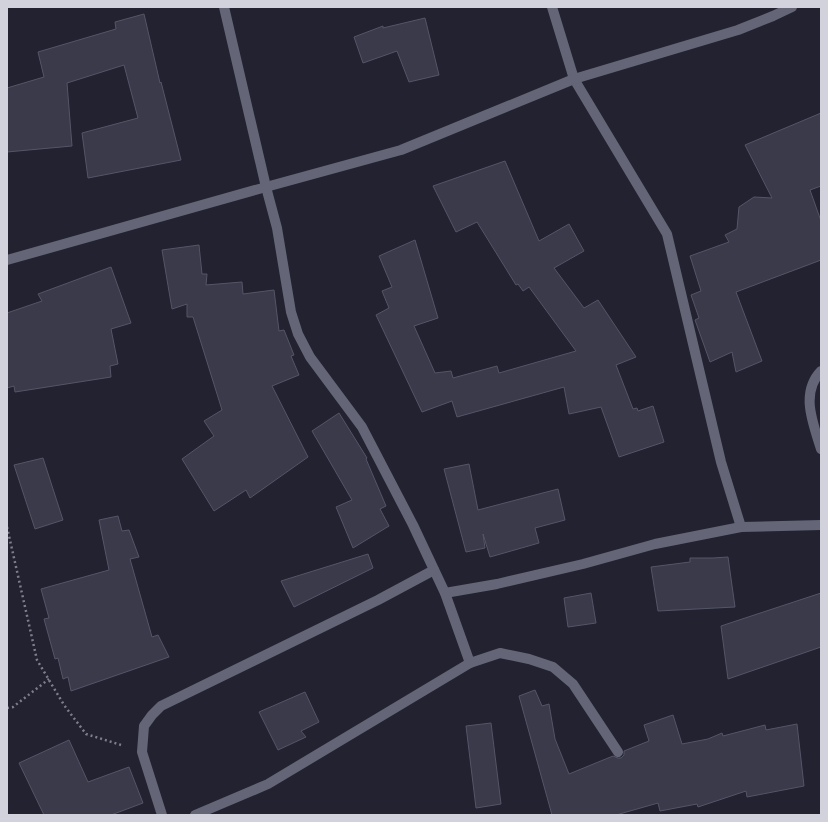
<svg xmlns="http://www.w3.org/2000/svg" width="828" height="822" font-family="'PT Sans',sans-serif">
  <rect width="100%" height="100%" fill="#222231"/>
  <g fill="#3a3a4b" stroke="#545567">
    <path d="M144 14 160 83 161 82 181 160 88 178 82 133 138 118 124 65 67 83 72 146 7 152V88L44 77 38 52 116 29 115 22Z"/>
    <path d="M425 18 439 75 409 82 397 51 363 63 354 37 383 26V28Z"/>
    <path d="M821 113V186L810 190 821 221V260L736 292 762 361 736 372 732 352 710 362 695 320 699 318 691 295 701 291 690 256 729 242 725 235 737 229 739 207 754 197 772 198 745 145Z"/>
    <path d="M505 161 539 241 569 224 584 251 554 268 584 308 598 300 636 357 616 365 633 409 637 408 638 411 653 406 664 442 619 457 601 407 569 414 564 387 457 417 452 401 422 412 376 315 389 308 382 291 392 287 379 256 415 240 438 318 414 326 435 373 451 371 453 378 497 366 499 373 576 351 529 287 523 291 518 284 516 285 477 222 456 232 433 186Z"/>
    <path d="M199 245 202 274H207L206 285 242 282 243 294 274 290 279 331 284 330 294 355 291 356 299 375 272 386 308 457 250 498 246 490 214 511 182 459 214 436 204 421 222 410 193 317H187V304L172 309 162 250Z"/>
    <path d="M111 267 131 323 111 329 118 364 110 366 111 377 15 392 14 386 7 388V313L42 301 38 294Z"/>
    <path d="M339 413 367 458 366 459 386 506 380 509 389 526 353 548 336 507 352 500 312 431Z"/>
    <path d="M43 458 63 520 35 529 14 465Z"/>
    <path d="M469 464 478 510 558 489 565 520 535 528 539 543 490 557 483 534 485 548 466 552 444 469Z"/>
    <path d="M118 516 122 531 129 530 139 557 130 559 152 637 158 635 169 657 71 691 68 677 63 679 58 658 55 659 44 619 49 618 41 589 109 570 99 520Z"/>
    <path d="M368 554 373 568 294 607 281 581Z"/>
    <path d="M728 557 735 607 658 611 651 567 690 562V558H713Z"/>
    <path d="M591 593 596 623 568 627 564 598Z"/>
    <path d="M821 593V647L728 679 721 626Z"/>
    <path d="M535 690 542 706 549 704 555 739 569 774 613 756 618 758H621L624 755V751L649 741 644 725 673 715 682 744 708 739 722 733 723 736 765 725 766 730 797 724 804 786 747 797 746 791 698 807 697 804 660 811 658 803 616 815H552L519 696Z"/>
    <path d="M305 692 319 722 301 731 306 737 278 750 259 712Z"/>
    <path d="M491 723 501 804 476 808 466 726Z"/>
    <path d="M69 740 88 782 129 767 143 803 111 815H44L19 763Z"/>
  </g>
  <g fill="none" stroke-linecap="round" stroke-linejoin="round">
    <g stroke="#7f7f8b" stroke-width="2.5" stroke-dasharray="2 3" stroke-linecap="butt">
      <path d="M7 527 37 660 64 705 86 734 121 745"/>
      <path d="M7 708 13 707 49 679"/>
    </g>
    <g stroke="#646577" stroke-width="10">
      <path d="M552 7 574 79 667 234 721 462 741 527"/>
      <path d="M7 260 266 187 224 7"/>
      <path d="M821 371C800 393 813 423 821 449"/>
      <path d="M445 593 497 584 583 564 655 544 741 527 821 525"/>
      <path d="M470 663 445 593 413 525 362 427 310 357 298 334 291 312 277 228 266 187 401 150 574 79 738 30 773 16 792 7"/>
      <path d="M162 815 142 752 144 726 152 715 161 706 378 600 434 570"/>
      <path d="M195 815 268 784 470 663 500 653 529 659 553 667 573 684 618 752"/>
    </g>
  </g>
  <rect width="828" height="822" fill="none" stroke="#d2d2dd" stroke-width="16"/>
</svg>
